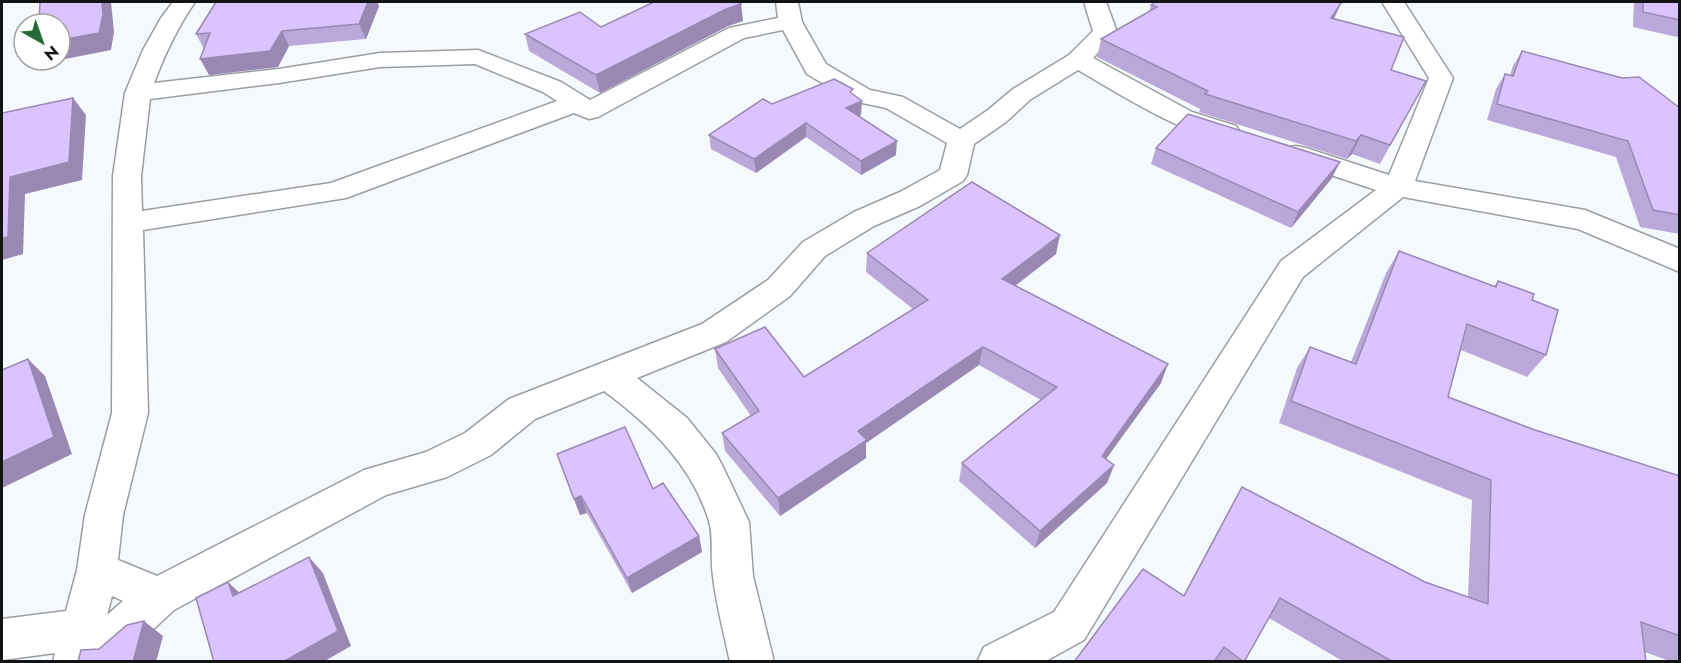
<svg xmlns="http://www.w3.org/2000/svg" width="1681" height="663" font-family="Jost,sans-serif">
  <rect width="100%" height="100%" fill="#f5f9fd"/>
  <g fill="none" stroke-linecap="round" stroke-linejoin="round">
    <g stroke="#9a9ea2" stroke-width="3">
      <g id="minor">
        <path d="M173 2H195C177 28 165 54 154 83L279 69 380 53 478 50 561 82 590 100 729 28 778 18 776 2H798L802 22 826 64 870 90 903 97 960 129 988 110 1013 89 1069 55 1093 31 1084 2H1106L1117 32 1093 58 1192 112 1236 126 1240 132 1236 138C1200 147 1112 89 1078 70L1031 99 1006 122 974 144 967 175 963 181 920 206 874 226 825 256 790 296 726 342 637 378 687 418 716 454 722 465 749 522 753 576 774 662H730C724 633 716 604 713 576 710 558 714 538 709 521 692 465 650 425 604 391L535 419 491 455 447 477 386 495 174 610 118 662H53L55 653 2 660V619L66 611 77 570 85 515 112 413 113 176 125 93 143 50 161 18ZM783 30 807 74 853 101 886 108 947 143 940 170 900 192 854 212 803 242 768 280 702 324 509 399 465 433 426 452 364 470 157 576 118 560 123 515 148 413 143 230 346 198 574 113 589 119 598 117 744 38ZM475 64 543 92 557 101 331 183 142 211 141 176 150 99 279 83 380 67ZM112 596 123 601 107 615Z"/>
        <path d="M1382 2H1404L1453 78 1415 181 1585 210 1680 249V272L1578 229 1403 197 1303 277 1084 640 1044 662H977L984 647 1054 612 1281 261 1376 190 1286 160 1282 154 1286 148 1296 146 1306 148 1389 175 1429 78Z"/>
      </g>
    </g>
    <use href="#minor" fill="#fff" fill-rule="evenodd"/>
  </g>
  <g fill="#bba8da">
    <path d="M216 2H377L379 6 366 39 289 46 278 67 209 75 204 49 196 34Z"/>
    <path d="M1634 2H1680V34L1677 37 1633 27Z"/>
    <path d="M1341 3 1334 19 1391 70 1426 81 1380 164 1352 154 1347 159 1199 112 1200 109 1097 57 1101 39 1149 12 1151 5Z"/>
    <path d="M741 4 743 21 728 26 600 93 529 51 525 34 601 27Z"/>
    <path d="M1522 51 1680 108V234L1640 227 1616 157 1487 120 1496 89 1505 74 1510 75 1513 66Z"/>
    <path d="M853 94 861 115 859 116 896 155 861 175 806 137 756 173 711 149 709 135 772 104Z"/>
    <path d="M1156 148 1332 178 1291 228 1151 164Z"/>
    <path d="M1399 251 1494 286 1498 281 1532 300 1546 355 1527 377 1461 350 1448 397 1535 430 1680 476V662H1672L1645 652 1646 662H1344L1269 618 1244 662H1074L1183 596 1230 508 1242 487 1425 582 1468 597 1472 500 1279 423 1297 368 1310 347 1351 362 1386 273Z"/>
    <path d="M867 253 1056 254 1015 286 1161 383 1106 459 1114 465 1107 483 1035 548 959 481 962 463 1041 400 979 365 866 443V458L780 516 725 451 722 433 751 416 718 368 715 349 804 377 913 309 866 272Z"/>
    <path d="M557 454 653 489 699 536 702 552 632 593 587 513 580 515Z"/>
  </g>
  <g fill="#9988b2">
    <path d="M102 2H111L114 32 111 50 60 60V40Z"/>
    <path d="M368 2H377L379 6 366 39 359 24Z"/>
    <path d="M1341 3 1333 20 1331 18Z"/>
    <path d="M741 4 743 21 728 26 600 93 596 75 726 9Z"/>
    <path d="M282 31 289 46 278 67 209 75 200 59Z"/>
    <path d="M73 98 86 115 82 180 25 194 23 254 2 260V238L10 177Z"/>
    <path d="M862 101 861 115 846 122V108Z"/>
    <path d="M806 123V137L756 173 754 159Z"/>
    <path d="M1361 135 1352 154 1347 159 1356 141Z"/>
    <path d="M897 141 896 155 861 175V161Z"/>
    <path d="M1340 162 1332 178 1291 228 1298 212Z"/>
    <path d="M1060 235 1056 254 999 298 1002 279Z"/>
    <path d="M983 347 979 365 866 443V458L780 516 778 498 858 431Z"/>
    <path d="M28 359 45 376 72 454 2 488V462Z"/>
    <path d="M1168 364 1161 383 1095 474 1102 456Z"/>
    <path d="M1114 465 1107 483 1035 548 1040 531Z"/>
    <path d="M581 496 587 513 580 515 574 499Z"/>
    <path d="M699 536 702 552 632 593 627 578Z"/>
    <path d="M309 557 323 573 351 646 323 662H283Z"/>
    <path d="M228 582 244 597 233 596Z"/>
    <path d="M144 621 163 636 156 662H133Z"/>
  </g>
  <g fill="#dac3fe" stroke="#9988b2" stroke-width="1.5">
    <path d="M40 2H102L103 15 99 33 60 40V24H39Z"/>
    <path d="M216 2H368L359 24 282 31 270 51 200 59 210 33 196 34Z"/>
    <path d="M654 2H738L741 4 726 9 596 75 525 34 580 12 601 27Z"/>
    <path d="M1155 2H1337L1341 3 1331 18 1404 37 1391 70 1426 81 1390 145 1361 135 1356 141 1205 94 1208 91 1101 39 1157 7 1151 5Z"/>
    <path d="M1643 2H1680V20L1643 12Z"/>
    <path d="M1522 51 1622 78 1639 77 1680 108V215L1653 210 1628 141 1497 104 1505 74 1513 76Z"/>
    <path d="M834 79 853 89 850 92 862 101 846 108 897 141 861 161 806 123 754 159 709 135 763 99 772 104Z"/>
    <path d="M73 98 69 162 10 177 8 237 2 238V113Z"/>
    <path d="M1188 114 1340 162 1298 212 1156 148Z"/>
    <path d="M972 182 1060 235 1002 279 1168 364 1102 456 1114 465 1040 531 962 463 1057 387 983 347 858 431 867 440 778 498 722 433 759 411 715 349 765 327 804 377 928 300 867 253Z"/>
    <path d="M1399 251 1496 287 1498 281 1534 294 1532 300 1558 310 1546 355 1467 324 1448 397 1535 430 1680 476V636L1641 622 1646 662H1393L1280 598 1244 662 1224 647 1214 662H1074L1143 569 1184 596 1242 487 1425 582 1488 604 1491 480 1291 401 1310 347 1356 364Z"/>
    <path d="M28 359 54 437 2 462V370Z"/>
    <path d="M625 427 653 489 663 483 699 536 627 578 581 496 574 499 557 454Z"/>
    <path d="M309 557 338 631 283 662H214L196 598 228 582 233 596Z"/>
    <path d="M144 621 133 662H78L81 650 99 649 127 625Z"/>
  </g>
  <rect width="1681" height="663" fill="none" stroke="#111314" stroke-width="6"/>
  <g transform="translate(42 42) rotate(140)"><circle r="28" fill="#ffffff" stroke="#a0a1a1" stroke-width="1.5"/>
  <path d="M0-4.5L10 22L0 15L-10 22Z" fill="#246b37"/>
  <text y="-9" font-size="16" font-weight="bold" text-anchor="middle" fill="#111314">N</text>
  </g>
</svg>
